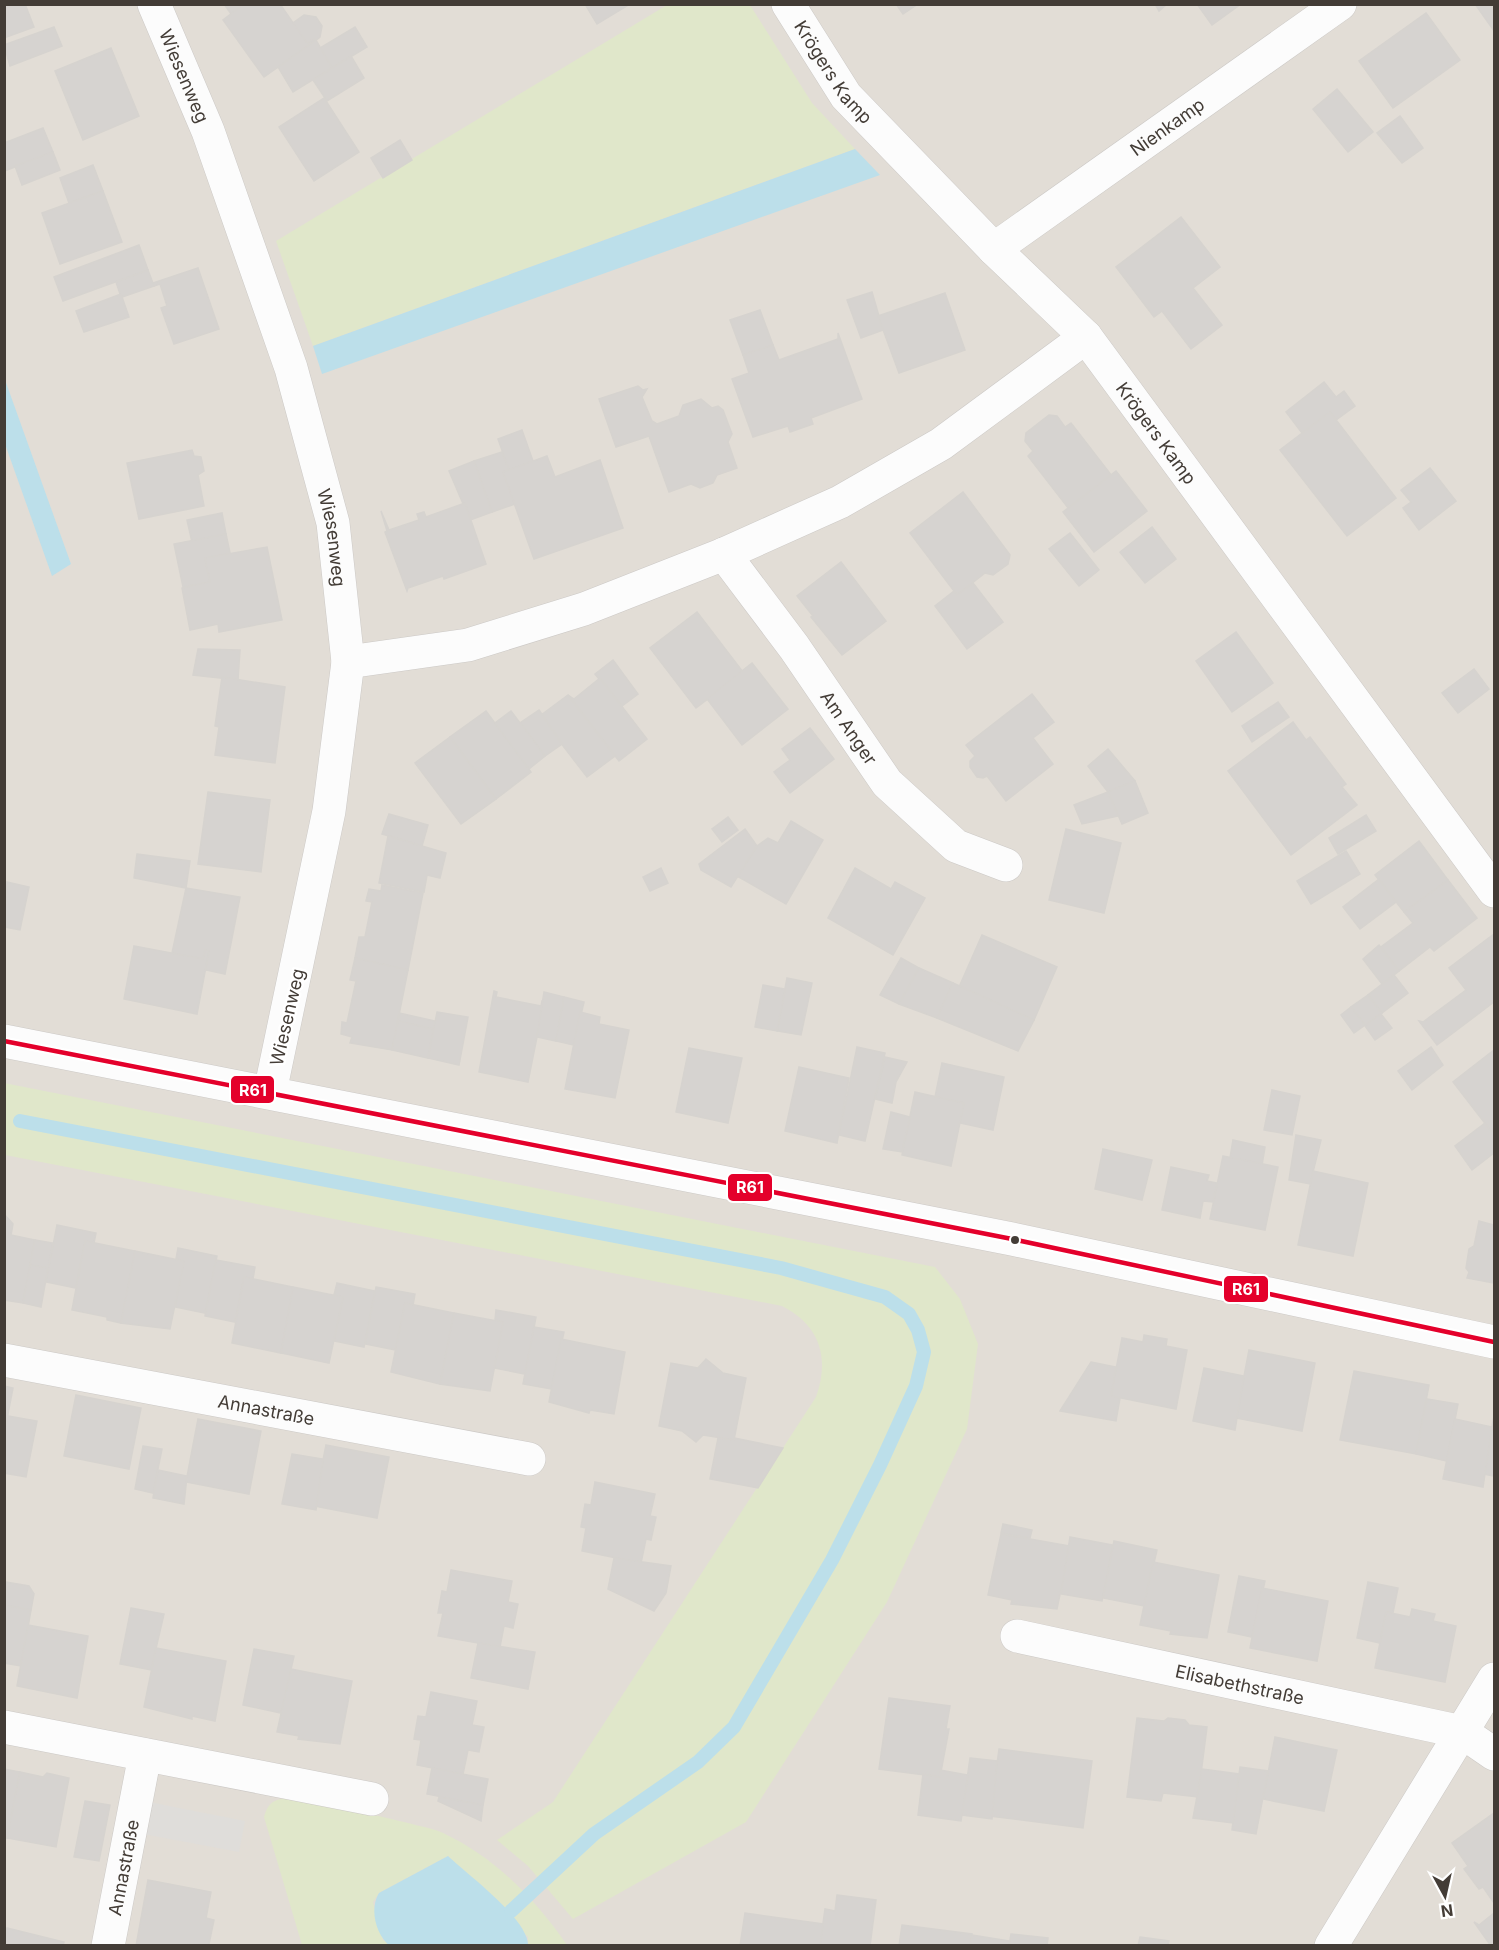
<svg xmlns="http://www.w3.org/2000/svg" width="1499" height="1950" font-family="Inter,sans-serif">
  <rect width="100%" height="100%" fill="#eeece9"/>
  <rect fill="#e2ddd6" x="5" y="5" width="1489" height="1940"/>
  <g fill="#e0e7ca">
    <path d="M667 5H750L812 103 855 149 313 346 276 241Z"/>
    <path d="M4 1083 935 1267 960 1299 978 1344 967 1429 887 1602 746 1822 573 1919 528 1866 497 1840 553 1802 816 1397C830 1358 820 1325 782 1306L5 1155Z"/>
    <path d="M286 1798C327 1805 367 1813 408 1823 419 1826 432 1828 443 1833 496 1858 534 1898 567 1945H528V1937L448 1856 379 1893 373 1902 383 1940 390 1945H302L264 1817C268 1804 272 1800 286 1798Z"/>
  </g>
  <path fill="#dfddda" d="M149 1802 245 1821 239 1852 143 1834Z"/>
  <g fill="#bcdfea">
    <path d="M855 149 880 175 322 374 313 346Z"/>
    <path d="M4 377 71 564 52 576 5 444Z"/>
    <path d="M448 1856C468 1875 528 1919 528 1945L390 1946C376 1935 369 1909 379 1893Z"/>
  </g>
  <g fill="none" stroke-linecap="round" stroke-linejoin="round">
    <path stroke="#bcdfea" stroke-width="14" d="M20 1121 781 1268 885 1297 909 1314 918 1330 924 1352 916 1386 880 1465 832 1560 734 1727 698 1762 594 1834 511 1911"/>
  </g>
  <g fill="#d6d3d0" stroke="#d6d3cf" stroke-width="1.5">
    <path d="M4 4H25L34 27 4 38Z"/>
    <path d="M224 4H244L231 14Z"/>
    <path d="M244 4H280L307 43 314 39 315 41 264 77 223 20Z"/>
    <path d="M585 4H630L597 24Z"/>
    <path d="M896 4H918L903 14Z"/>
    <path d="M1155 4H1167L1159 11Z"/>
    <path d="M1197 4H1241L1212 25Z"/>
    <path d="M1475 4H1494V31Z"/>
    <path d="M1426 13 1460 60 1393 108 1359 61Z"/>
    <path d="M304 15 316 17 322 26 320 37 315 41 314 39 307 43 293 23Z"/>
    <path d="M54 27 62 46 10 66 4 45Z"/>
    <path d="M355 27 367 47 332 68 320 48Z"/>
    <path d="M316 40 332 68 293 92 278 67Z"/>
    <path d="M111 48 139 116 83 140 55 71Z"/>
    <path d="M351 56 364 78 327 101 313 80Z"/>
    <path d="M1337 89 1373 132 1348 152 1313 109Z"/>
    <path d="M324 98 359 152 314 181 279 127Z"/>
    <path d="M1400 116 1423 148 1402 163 1377 133Z"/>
    <path d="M43 128 53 152 5 171 4 143Z"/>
    <path d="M400 140 412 160 383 178 371 158Z"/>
    <path d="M53 152 60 170 22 185 15 166Z"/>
    <path d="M93 165 103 191 69 203 60 178Z"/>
    <path d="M103 191 122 242 60 264 42 213Z"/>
    <path d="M1181 217 1220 267 1193 288 1222 325 1191 349 1162 311 1154 317 1116 267Z"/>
    <path d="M139 245 148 270 63 301 54 277Z"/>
    <path d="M198 268 219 329 174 344 161 308 167 306 160 284 154 286 153 283Z"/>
    <path d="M148 270 154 286 122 297 120 294 116 282Z"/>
    <path d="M872 292 883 330 861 338 847 300Z"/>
    <path d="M945 293 965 350 899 373 878 316Z"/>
    <path d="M121 294 129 317 84 332 76 311Z"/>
    <path d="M760 310 773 345 743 355 730 320Z"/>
    <path d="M838 333 862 399 811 418 813 424 790 432 788 426 753 437 732 379 749 373 743 355 773 345 779 360 838 339Z"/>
    <path d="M1324 382 1336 397 1344 391 1355 406 1336 420 1330 412 1302 433 1286 412Z"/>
    <path d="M638 386 643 390 647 389 642 397 652 421 657 424 679 416 683 405 701 399 712 408 718 406 723 410 732 434 728 442 737 468 717 475 713 483 700 488 691 484 669 492 649 436 616 447 599 399Z"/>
    <path d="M1330 412 1396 498 1347 536 1280 450Z"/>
    <path d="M1049 415 1057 416 1065 427 1071 423 1112 476 1069 509 1028 456 1033 451 1025 441 1026 433Z"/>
    <path d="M522 430 533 461 509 470 498 439Z"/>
    <path d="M192 450 194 456 201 457 204 471 198 475 204 506 139 519 127 463Z"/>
    <path d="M502 452 509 470 503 472 515 504 492 512 474 461Z"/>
    <path d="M547 456 555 477 600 460 623 528 534 559 503 472Z"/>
    <path d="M474 461 492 512 470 520 449 471Z"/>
    <path d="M1430 468 1456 501 1419 530 1403 508 1411 502 1401 490Z"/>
    <path d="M1116 471 1147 511 1094 552 1063 512Z"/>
    <path d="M963 492 1010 555 1008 564 993 575 985 573 957 595 910 533Z"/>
    <path d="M465 503 486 564 444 579 443 576 408 588 407 591 385 532 387 531 381 511 389 530 419 520 417 514 424 512 426 517Z"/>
    <path d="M222 513 226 534 192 542 187 520Z"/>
    <path d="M1152 527 1176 559 1145 583 1120 552Z"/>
    <path d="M1070 533 1099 570 1079 586 1049 549Z"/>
    <path d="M226 534 230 553 205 558 210 582 183 587 174 544Z"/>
    <path d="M267 547 282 620 219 632 218 624 190 630 182 588 210 582 205 558Z"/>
    <path d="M841 562 886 621 842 655 811 617 813 616 797 596Z"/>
    <path d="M973 583 1003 622 967 649 935 606 954 591 957 595Z"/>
    <path d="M697 612 743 672 696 708 650 648Z"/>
    <path d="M1236 632 1273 683 1232 712 1196 661Z"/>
    <path d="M198 649 240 650 238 680 193 675Z"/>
    <path d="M613 660 638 694 622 706 595 674Z"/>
    <path d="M752 663 788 709 742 745 707 699Z"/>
    <path d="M1474 669 1489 689 1458 713 1442 693Z"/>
    <path d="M222 677 285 687 275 763 215 755 219 727 215 726Z"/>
    <path d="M600 678 647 739 619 761 568 695 574 699Z"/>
    <path d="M1032 694 1054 722 1033 738 1053 764 1006 801 987 776 983 778 977 777 970 767V761L975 756 966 745Z"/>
    <path d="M568 695 615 756 587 777 540 716Z"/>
    <path d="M1278 702 1289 717 1252 742 1242 726Z"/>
    <path d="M539 710 562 744 545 756 520 723Z"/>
    <path d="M486 711 531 772 496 799 450 737Z"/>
    <path d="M511 711 545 756 529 769 495 723Z"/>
    <path d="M1293 722 1306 740 1310 737 1346 784 1342 787 1357 805 1291 855 1228 771Z"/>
    <path d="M810 728 834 759 790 793 774 772 790 760 782 749Z"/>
    <path d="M450 737 496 799 461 824 415 763Z"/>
    <path d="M1108 749 1135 781 1108 792 1088 766Z"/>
    <path d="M1135 781 1148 813 1122 824 1108 792Z"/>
    <path d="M208 792 270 800 261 872 198 864Z"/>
    <path d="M1108 792 1118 816 1082 824 1074 805Z"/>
    <path d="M389 814 428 825 422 846 382 834Z"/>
    <path d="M1366 815 1376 831 1338 854 1329 838Z"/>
    <path d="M728 817 738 830 722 842 712 829Z"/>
    <path d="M791 821 823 840 786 904 737 876 757 846 768 838 778 843Z"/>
    <path d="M745 829 757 846 731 887 701 870 699 864Z"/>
    <path d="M1066 829 1121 843 1104 913 1049 900Z"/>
    <path d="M388 836 446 853 440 878 427 875 424 892 379 883Z"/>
    <path d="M1419 841 1448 880 1404 912 1375 875Z"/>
    <path d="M1346 851 1360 874 1311 904 1297 881Z"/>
    <path d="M137 854 190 861 186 888 134 878Z"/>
    <path d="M661 868 668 883 650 891 643 877Z"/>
    <path d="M855 868 891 889 895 882 925 898 893 955 828 918Z"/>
    <path d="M1379 879 1396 902 1360 929 1343 907Z"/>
    <path d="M1448 880 1477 918 1434 951 1430 947 1399 971 1381 947 1413 923 1404 912Z"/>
    <path d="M7 882 29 887 20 930 4 927Z"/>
    <path d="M382 885 423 893 408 970 355 958 359 937H365L372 902 366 901 369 889 381 891Z"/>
    <path d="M186 888 240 897 225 974 206 970 209 951 205 950 203 959 172 953Z"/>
    <path d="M1494 934V1002L1437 1045 1419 1021 1423 1022 1466 990 1449 968Z"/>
    <path d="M982 935 1057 967 1034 1020 959 987Z"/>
    <path d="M1379 945 1399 971 1382 984 1363 959Z"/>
    <path d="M134 946 203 959 205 950 209 951 197 1014 124 999Z"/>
    <path d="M355 958 408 970 392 1050 350 1043 352 1037 341 1034 342 1022 347 1023 356 981 350 980Z"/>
    <path d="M901 958 919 968 899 1004 880 995Z"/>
    <path d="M919 968 953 983 937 1018 899 1004Z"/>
    <path d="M1394 975 1408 993 1382 1013 1368 995Z"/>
    <path d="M787 978 812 983 801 1035 777 1031Z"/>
    <path d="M953 983 1034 1020 1018 1051 937 1018Z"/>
    <path d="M763 985 785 989 777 1031 755 1027Z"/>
    <path d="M494 991 497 992 496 997 541 1006 542 1001 544 1002 528 1082 479 1072Z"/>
    <path d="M544 992 564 997 556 1041 537 1037Z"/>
    <path d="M1368 995 1382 1013 1365 1025 1351 1007Z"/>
    <path d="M564 997 584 1002 574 1045 556 1041Z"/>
    <path d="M1351 1007 1365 1025 1354 1033 1341 1015Z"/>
    <path d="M437 1012 468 1017 459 1065 428 1058Z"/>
    <path d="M580 1012 600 1017 599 1024 629 1030 615 1098 565 1089Z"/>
    <path d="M399 1013 435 1021 433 1029 398 1021Z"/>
    <path d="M1381 1014 1392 1028 1375 1040 1365 1026Z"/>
    <path d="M398 1021 433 1029 428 1058 392 1050Z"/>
    <path d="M857 1047 885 1053 865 1141 839 1135Z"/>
    <path d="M1431 1047 1443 1065 1412 1090 1398 1071Z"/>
    <path d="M689 1048 742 1058 728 1123 676 1112Z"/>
    <path d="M1494 1050V1128L1491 1131 1453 1082Z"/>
    <path d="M885 1057 907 1062 896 1082 892 1103 875 1099Z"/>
    <path d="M942 1063 1004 1077 993 1130 960 1123 964 1103 935 1097Z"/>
    <path d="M799 1067 849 1078 837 1143 785 1131Z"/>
    <path d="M1272 1090 1300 1096 1292 1135 1264 1130Z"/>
    <path d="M915 1092 964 1103 951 1166 902 1155Z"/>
    <path d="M891 1112 910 1117 902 1152 883 1149Z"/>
    <path d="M1485 1123 1491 1131 1494 1128V1153L1472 1170 1455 1146Z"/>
    <path d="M1296 1135 1321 1140 1310 1184 1289 1180Z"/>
    <path d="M1233 1140 1265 1147 1262 1165 1230 1158Z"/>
    <path d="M1103 1149 1152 1160 1142 1200 1095 1189Z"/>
    <path d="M1223 1156 1278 1167 1265 1230 1210 1219Z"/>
    <path d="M1171 1167 1209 1175 1207 1181 1217 1183 1213 1202 1203 1201 1200 1218 1162 1210Z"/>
    <path d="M1313 1171 1368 1183 1353 1256 1298 1245Z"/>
    <path d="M4 1214 13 1224 11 1235 35 1240 23 1303 4 1300Z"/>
    <path d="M1479 1221 1494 1225V1283L1467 1278 1469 1272 1466 1268 1469 1249 1474 1246Z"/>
    <path d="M57 1225 96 1233 94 1243 85 1241 76 1288 46 1282Z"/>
    <path d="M35 1240 53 1243 48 1268 30 1265Z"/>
    <path d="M85 1241 135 1251 121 1323 107 1320V1317L72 1310Z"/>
    <path d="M178 1248 217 1256 205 1313 175 1307 184 1261 176 1259Z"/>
    <path d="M135 1251 184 1261 170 1329 121 1323Z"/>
    <path d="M216 1260 255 1267 253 1279 244 1277 235 1322 205 1316Z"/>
    <path d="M30 1265 48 1268 41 1307 23 1303Z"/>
    <path d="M244 1277 293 1287 281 1353 232 1343Z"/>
    <path d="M337 1283 375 1291 364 1347 334 1341 343 1297 334 1295Z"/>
    <path d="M293 1287 343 1297 329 1363 281 1353Z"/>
    <path d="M376 1287 415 1294 413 1305 405 1303 396 1350 365 1344Z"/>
    <path d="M405 1303 454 1313 440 1384 391 1372Z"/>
    <path d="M496 1310 536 1317 525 1374 494 1368 503 1322 495 1320Z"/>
    <path d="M454 1313 503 1322 490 1391 440 1384Z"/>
    <path d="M534 1327 564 1332 551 1389 523 1384Z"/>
    <path d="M1144 1335 1167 1339 1166 1346 1187 1350 1176 1409 1111 1396 1122 1338 1143 1342Z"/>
    <path d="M561 1339 625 1352 614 1414 590 1410 589 1413 549 1402Z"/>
    <path d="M1249 1350 1315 1363 1302 1431 1236 1418Z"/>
    <path d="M706 1359 723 1373 746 1378 734 1440 703 1435 696 1442 682 1431 659 1426 671 1363 698 1368Z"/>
    <path d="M1091 1362 1116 1367 1111 1396 1120 1398 1116 1421 1060 1411Z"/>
    <path d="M1204 1368 1244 1376 1235 1430 1193 1421Z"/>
    <path d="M1354 1371 1429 1385 1416 1454 1340 1440Z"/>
    <path d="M4 1386 13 1388 4 1434Z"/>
    <path d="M76 1395 141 1408 129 1469 64 1456Z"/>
    <path d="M1427 1399 1458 1404 1447 1461 1416 1454Z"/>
    <path d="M8 1416 37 1421 26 1477 4 1473V1434Z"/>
    <path d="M1494 1416V1476L1483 1474Z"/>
    <path d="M198 1419 261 1431 249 1494 186 1482Z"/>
    <path d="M1455 1419 1492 1427 1483 1487 1443 1479Z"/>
    <path d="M718 1438 734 1440V1438L783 1448 758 1488 710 1479Z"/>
    <path d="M326 1445 389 1457 377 1518 314 1506Z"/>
    <path d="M143 1446 162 1449 153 1493 135 1489Z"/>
    <path d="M292 1454 323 1459 316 1510 282 1504Z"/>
    <path d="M158 1470 187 1476 184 1504 153 1498Z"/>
    <path d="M595 1482 655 1494 650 1516 656 1517 651 1540 646 1539 641 1563 582 1551 586 1528 581 1527 585 1504 591 1505Z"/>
    <path d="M1003 1524 1032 1530 1030 1538 1001 1533Z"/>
    <path d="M1001 1534 1070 1546 1057 1609 1011 1604 1012 1600 988 1595Z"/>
    <path d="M1070 1537 1113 1545 1102 1601 1061 1594Z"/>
    <path d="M1114 1541 1157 1550 1144 1606 1103 1598Z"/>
    <path d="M614 1558 671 1566 666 1593 654 1611 608 1589Z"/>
    <path d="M1153 1562 1219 1575 1207 1638 1170 1634 1171 1631 1140 1625Z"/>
    <path d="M451 1570 512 1581 508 1602 518 1604 513 1628 504 1626 500 1647 438 1636 443 1613H438L442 1591 447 1592Z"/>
    <path d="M1239 1576 1265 1581 1252 1637 1228 1632Z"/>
    <path d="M6 1582 29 1586 34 1594 31 1610 4 1605Z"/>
    <path d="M1368 1582 1398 1588 1393 1613 1386 1612 1380 1643 1357 1638Z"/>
    <path d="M1262 1588 1328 1601 1317 1661 1250 1648Z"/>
    <path d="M4 1605 31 1610 21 1666 4 1663Z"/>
    <path d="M131 1608 164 1614 151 1670 120 1664Z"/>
    <path d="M1412 1609 1435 1614 1433 1621 1456 1626 1445 1682 1375 1668 1386 1612 1410 1617Z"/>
    <path d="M28 1625 88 1636 77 1698 17 1686Z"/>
    <path d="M478 1643 535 1652 528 1689 471 1678Z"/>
    <path d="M156 1648 226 1661 215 1721 192 1716V1719L144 1707Z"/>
    <path d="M254 1649 294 1656 281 1713 243 1705Z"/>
    <path d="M291 1669 352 1681 340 1744 298 1739 299 1736 277 1732Z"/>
    <path d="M431 1692 477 1701 472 1725 484 1727 479 1752 468 1750 463 1774 417 1765 421 1740 414 1739 418 1716 426 1717Z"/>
    <path d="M889 1698 950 1706 946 1729H949L940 1777 879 1769Z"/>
    <path d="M1137 1718 1164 1721 1168 1718 1185 1720 1189 1725 1207 1727 1198 1797 1163 1793 1161 1801 1127 1797Z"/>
    <path d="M1275 1737 1337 1750 1324 1811 1263 1799Z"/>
    <path d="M999 1749 1092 1761 1083 1828 990 1816Z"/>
    <path d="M970 1758 997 1761 992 1819 962 1815Z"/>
    <path d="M1240 1767 1268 1771 1256 1834 1232 1830Z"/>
    <path d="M432 1768 488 1779 483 1805 427 1794Z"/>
    <path d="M4 1769 20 1772 7 1838H4Z"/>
    <path d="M1202 1769 1239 1774 1233 1823 1193 1818Z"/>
    <path d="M940 1770 968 1775 961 1821 918 1815 923 1774 940 1777Z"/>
    <path d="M20 1772 43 1777 47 1773 69 1778 56 1847 7 1838Z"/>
    <path d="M439 1797 483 1805 481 1821 438 1801Z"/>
    <path d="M85 1801 110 1805 99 1861 74 1857Z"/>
    <path d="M1494 1813V1903L1483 1887 1479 1889 1464 1869 1468 1866 1452 1843Z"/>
    <path d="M148 1880 211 1892 206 1918 214 1920 209 1944 136 1946Z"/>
    <path d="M837 1895 876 1900 870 1946 820 1945 825 1909 835 1911Z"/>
    <path d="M745 1913 823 1924 820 1946H740Z"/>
    <path d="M1494 1913V1946H1491L1474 1922 1479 1925Z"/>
    <path d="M902 1925 972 1934 970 1946H899Z"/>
    <path d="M7 1928 64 1942 63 1946H4V1930Z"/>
    <path d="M1011 1934 1048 1938 1047 1946H1009Z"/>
    <path d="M972 1935 1010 1941 1009 1946H970Z"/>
    <path d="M1140 1937 1169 1941 1168 1946H1138Z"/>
  </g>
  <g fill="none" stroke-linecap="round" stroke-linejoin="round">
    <g stroke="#ccc9c6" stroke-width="34">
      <g id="minor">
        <path id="s1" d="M154 4 208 131 291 368 333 523 348 662 329 811 270 1092"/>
        <path id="s2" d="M788 4 846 96 994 249 1086 337 1494 891"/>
        <path id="s3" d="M994 249 1340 4"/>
        <path id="s4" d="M724 554 794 647 887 783 956 846 1006 865"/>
        <path d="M348 662 468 645 584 609 724 554 840 502 941 444 1086 337"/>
        <path d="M4 1041 1012 1239 1494 1342"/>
        <path id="s5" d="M4 1360 529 1459"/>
        <path id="s6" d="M1017 1636 1462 1732 1494 1754"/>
        <path d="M4 1727 372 1799"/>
        <path id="s7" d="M108 1946 145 1755"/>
        <path d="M1331 1946 1494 1679"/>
      </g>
    </g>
    <use href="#minor" stroke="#fcfcfc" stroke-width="33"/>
    <g stroke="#fff" stroke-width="9">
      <path id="bus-1" d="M4 1041 1012 1239 1494 1342"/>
    </g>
    <use href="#bus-1" stroke="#e4002b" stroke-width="4.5"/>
  </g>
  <circle fill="#433c36" stroke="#fff" stroke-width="2" cx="1015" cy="1240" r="5"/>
  <g text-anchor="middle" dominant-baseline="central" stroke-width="5" stroke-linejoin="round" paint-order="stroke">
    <g font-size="18" fill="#433c36" stroke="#fff">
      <text stroke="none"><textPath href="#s2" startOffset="82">Krögers Kamp</textPath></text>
      <text stroke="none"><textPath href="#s1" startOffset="78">Wiesenweg</textPath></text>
      <text stroke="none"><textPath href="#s3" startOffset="212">Nienkamp</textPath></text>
      <text stroke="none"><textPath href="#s2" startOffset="568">Krögers Kamp</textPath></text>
      <text stroke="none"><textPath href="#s1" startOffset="564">Wiesenweg</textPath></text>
      <text stroke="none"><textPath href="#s4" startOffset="214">Am Anger</textPath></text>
      <text transform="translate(287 1017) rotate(-77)">Wiesenweg</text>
      <text stroke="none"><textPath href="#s5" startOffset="267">Annastraße</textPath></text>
      <text stroke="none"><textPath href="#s6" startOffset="228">Elisabethstraße</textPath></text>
      <text stroke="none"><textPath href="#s7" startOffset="80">Annastraße</textPath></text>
    </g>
  </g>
  <g stroke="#fff" stroke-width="2">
    <rect x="230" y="1075" width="45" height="29" rx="6" fill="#e4002b"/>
    <rect x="727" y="1173" width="46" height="29" rx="6" fill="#e4002b"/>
    <rect x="1223" y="1275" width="46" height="28" rx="6" fill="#e4002b"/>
  </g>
  <g font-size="16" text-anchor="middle" font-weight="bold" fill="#fff">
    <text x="253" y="1096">R61</text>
    <text x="750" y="1193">R61</text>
    <text x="1246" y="1295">R61</text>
  </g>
  <rect width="1499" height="1950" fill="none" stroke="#433c36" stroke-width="12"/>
  <g transform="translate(1445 1896) rotate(172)" stroke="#ffffff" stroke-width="4.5" paint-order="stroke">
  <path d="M0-4.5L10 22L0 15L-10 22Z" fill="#433c36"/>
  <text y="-9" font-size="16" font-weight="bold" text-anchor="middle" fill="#433c36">N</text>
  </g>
</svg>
